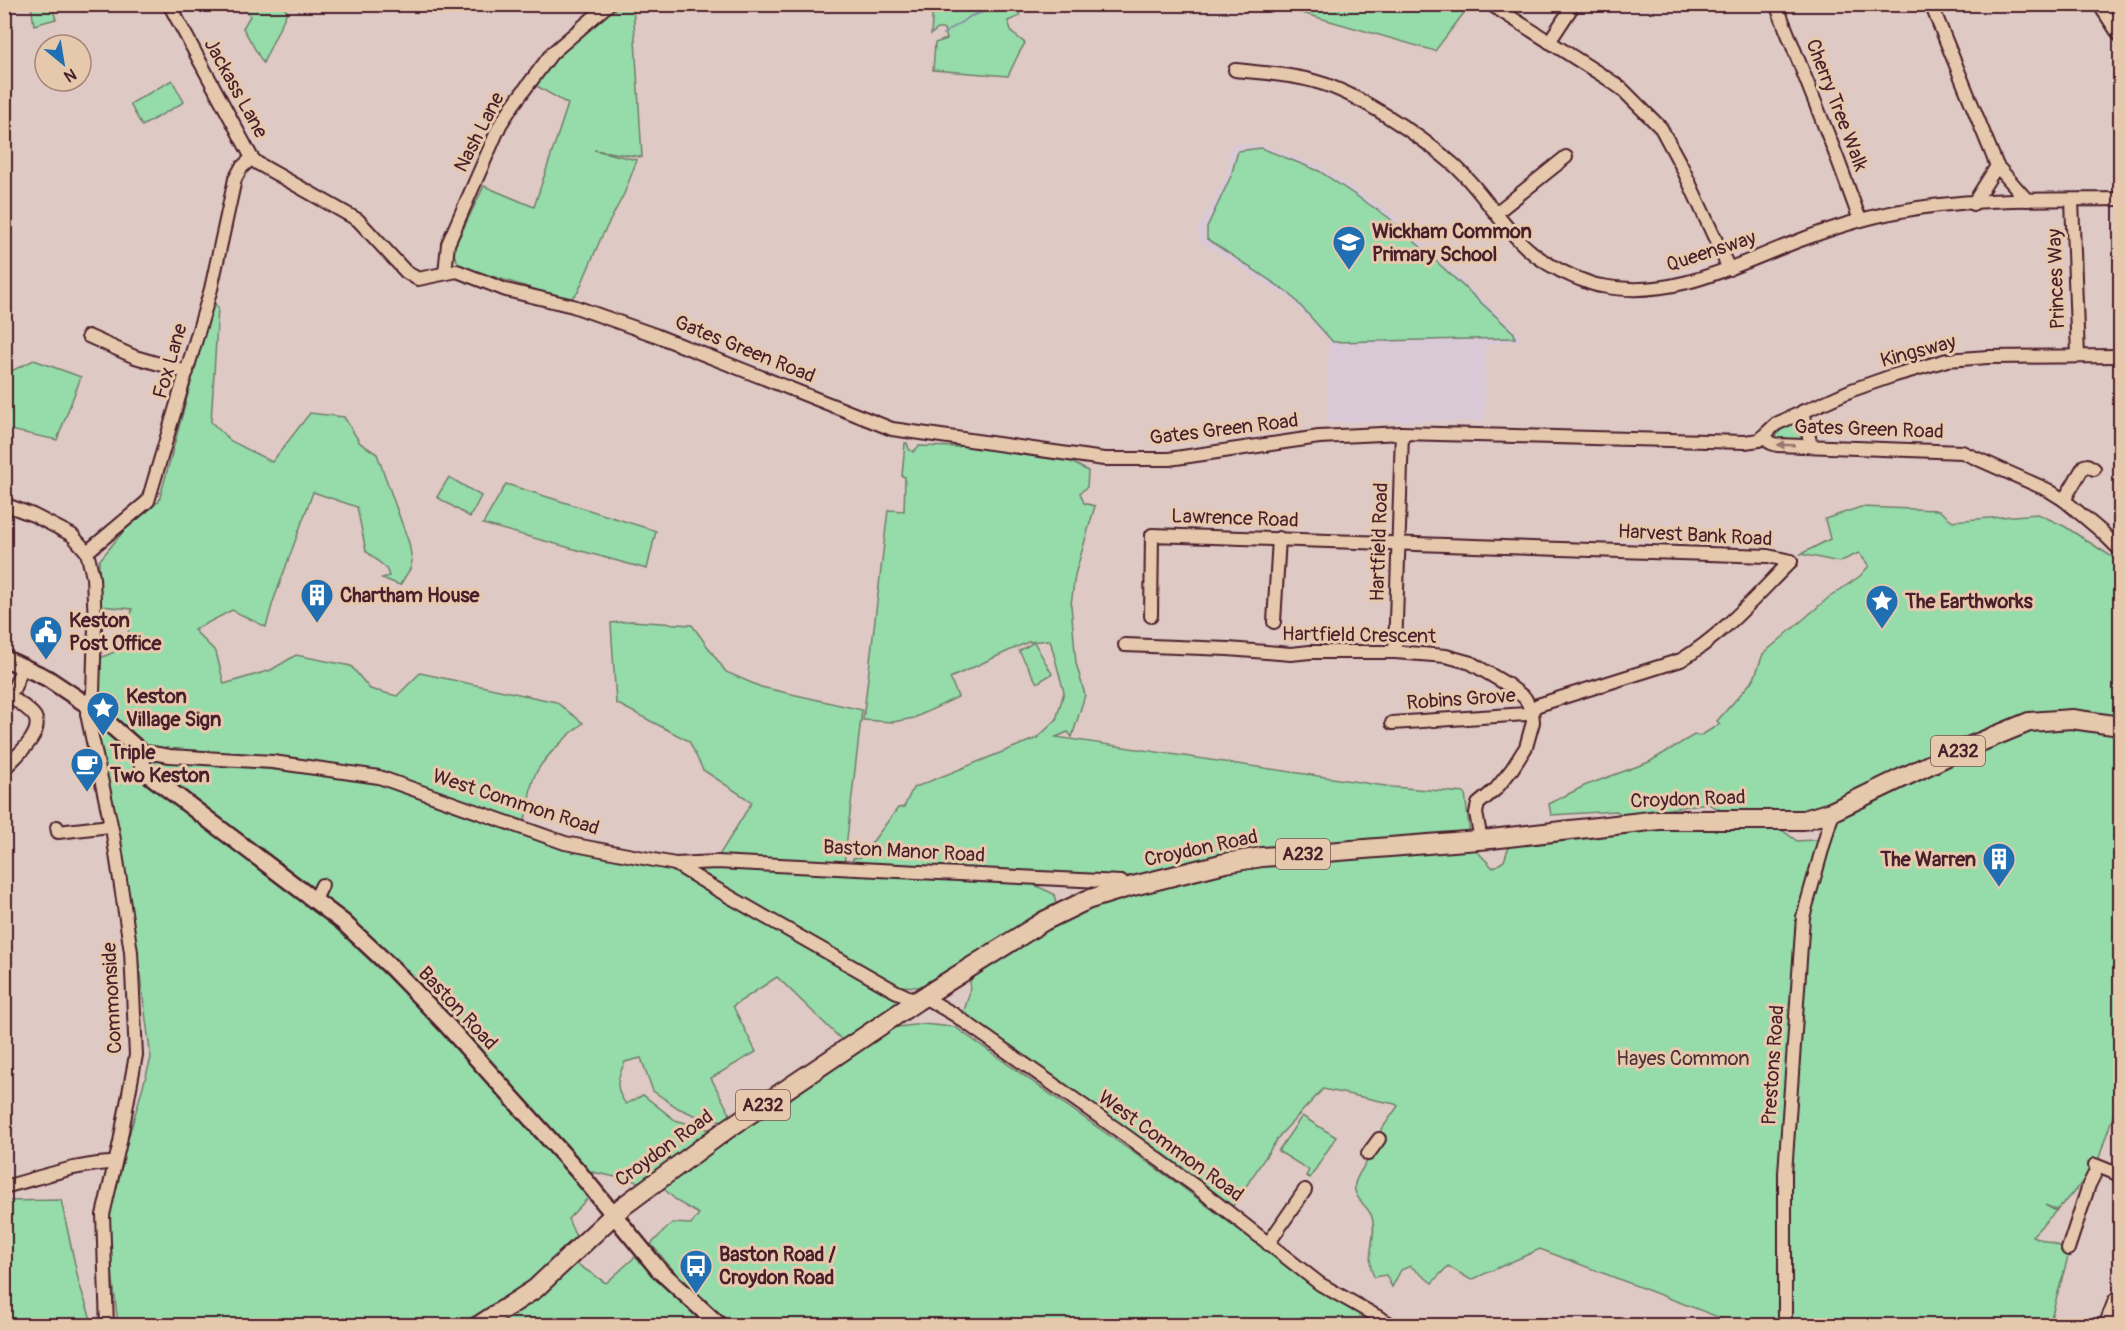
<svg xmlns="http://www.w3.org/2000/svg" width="2125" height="1330" font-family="Pangolin,sans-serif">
  <rect width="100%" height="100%" fill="#dec9c5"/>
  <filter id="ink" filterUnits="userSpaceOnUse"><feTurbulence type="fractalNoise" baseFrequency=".0167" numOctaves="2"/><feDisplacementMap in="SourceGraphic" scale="12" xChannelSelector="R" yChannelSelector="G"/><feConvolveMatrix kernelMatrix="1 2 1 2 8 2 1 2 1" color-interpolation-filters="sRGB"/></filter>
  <g filter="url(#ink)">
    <path fill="#d9c9d6" d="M1231 144 1264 145 1320 166 1391 213 1519 334 1520 340 1485 345V421H1387L1327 423 1329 341 1290 299 1201 242 1197 231 1226 176Z"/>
    <g fill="#95dcaa" stroke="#707e6a" stroke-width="1.5">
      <path d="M951 4 1016 5 1020 16 1008 21 1012 33 1025 43 1019 53 1008 76 933 70 935 43 947 39 944 29H938L931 34 933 5H944L945 7Z"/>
      <path d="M31 5H51L56 19 34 25Z"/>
      <path d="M243 5H283L287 12 263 63 243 28 250 16Z"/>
      <path d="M617 5H633L642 157 594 150 637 160 624 194 601 238 578 292 569 300 460 266 454 255V248L484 186 534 207 568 104 535 85 558 56Z"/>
      <path d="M1274 5H1470L1435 51Z"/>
      <path d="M172 80 184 102 142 126 130 104Z"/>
      <path d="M1261 148 1319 171 1388 217 1514 333 1515 338 1333 342 1289 293 1207 239V227L1231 176 1238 151Z"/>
      <path d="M213 301 218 308 211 422 231 441 272 462 310 413 344 417 360 443 377 454 409 543 412 561 410 569 400 585 382 578 389 576 386 568 366 551 357 507 313 492 273 602 266 627 232 610 194 630 216 652 224 684 271 670 296 655 351 666 370 689 397 696 420 673 556 702 583 723C569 734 542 759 535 775 528 790 530 807 524 822L380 771 183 752 143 745 100 708V658L126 647 132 609 100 606 99 561 127 527 159 501Z"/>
      <path d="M34 360 81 377 57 440 5 429V374Z"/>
      <path d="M1795 423 1799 426 1802 439H1804V442L1777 440V435L1781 430Z"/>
      <path d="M905 443H907L909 449 913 452 919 446 959 447 961 443 1064 458 1088 471 1087 487 1080 493 1084 503 1095 506 1075 575 1071 605 1076 663 1085 695 1072 737 1068 732 1056 737 1392 787 1465 793 1470 836 1165 869 1134 876 852 864 853 858 861 857 898 808 904 807 913 788 1037 738 1056 720 1064 692 1050 640 1028 642 950 678 958 697 914 718 893 722 863 720 888 510 904 511 905 477 902 476Z"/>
      <path d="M449 477 481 496 470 517 437 497Z"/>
      <path d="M506 484 656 531 647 569 483 524Z"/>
      <path d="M1861 507 1938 510 1953 521 2038 514 2064 526 2120 562V720L2055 714 1837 802 1800 814 1724 812 1707 803 1625 816 1616 811 1551 815 1549 804 1584 786 1649 762 1694 735 1700 736 1720 724 1717 721 1754 679 1763 654 1827 599 1860 576 1869 566 1859 553 1839 562 1801 554 1830 539 1825 519Z"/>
      <path d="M631 621 692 625 726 672 761 687 862 710 844 864 718 857 752 802 703 770 689 741 616 703 611 623Z"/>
      <path d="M1034 642 1052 674 1037 683 1019 651Z"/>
      <path d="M2031 725 2120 729V1094L2098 1161 2087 1177 2057 1210 2045 1205 2056 1211 2032 1236 2070 1250 2049 1325H1739L1540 1249 1471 1280 1448 1266 1432 1283 1410 1266 1401 1270 1392 1287 1386 1275 1374 1277C1364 1256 1378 1237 1372 1217 1368 1205 1352 1198 1355 1184 1357 1172 1375 1152 1382 1140L1377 1136 1398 1106 1395 1104 1323 1089 1280 1135 1233 1206 1021 1053 963 1014 969 995 971 974 997 956 1095 903 1242 866 1472 846 1493 868 1504 861 1509 846 1643 827 1779 828 1797 841 1830 839 1832 831 1845 811Z"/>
      <path d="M100 727H106L215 832 326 919 420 1008 577 1179 589 1197 568 1219 576 1237 533 1279 475 1316 456 1325H118L106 1217 151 1058 134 929 97 730Z"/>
      <path d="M156 758 330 775 378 783 653 863 678 873 895 993 900 1002 895 1008 844 1042 777 977 733 1006 756 1052 711 1078 731 1116 723 1121 694 1115 678 1108 653 1091 641 1058 625 1062C617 1078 614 1089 626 1104L643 1095 675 1120 715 1131 643 1183 588 1171 382 951 153 771Z"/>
      <path d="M682 863 1028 882 1054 894 1056 904 919 987 901 986 863 967 763 909 711 883Z"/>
      <path d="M922 1024 955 1027 1174 1181 1319 1290 1381 1325H732L684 1283 651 1244 672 1223 691 1224 699 1214 678 1202 664 1189 673 1177 890 1028Z"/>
      <path d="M1302 1116 1336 1137 1310 1178 1306 1176 1309 1170 1278 1151Z"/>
      <path d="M61 1200 79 1283 93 1325H5V1201Z"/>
      <path d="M635 1257 708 1325 486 1326 574 1262 606 1283Z"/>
    </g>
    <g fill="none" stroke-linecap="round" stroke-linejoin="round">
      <path stroke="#878ca6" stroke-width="2" d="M943 34 971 16 983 12 990 4"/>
      <g stroke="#4a1f2b" stroke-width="16">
        <g id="minor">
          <path d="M169 4 252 158 257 163 358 220 406 272 418 279 457 271 506 290 573 306 655 335 892 429 1104 459H1169L1319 437 1402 433 1745 442 1759 440 1776 424 1852 390 1892 376 1947 360 1988 357 2120 356"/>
          <path d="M1490 4 1608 79 1622 89 1661 128 1682 167 1729 269"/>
          <path d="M1776 4 1838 160 1860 220"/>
          <path d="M1931 4 1997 166 2027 200"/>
          <path d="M2099 4 2120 36"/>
          <path d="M1549 42 1574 4"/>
          <path d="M1235 70C1262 73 1291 74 1317 82 1358 93 1422 137 1454 165 1482 190 1500 225 1528 249 1541 261 1558 270 1574 277 1583 280 1592 285 1602 286 1672 300 1735 265 1798 241 1832 228 1866 217 1901 211 1973 197 2048 200 2120 199"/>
          <path d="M2072 200 2078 356"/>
          <path d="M1973 204 1997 166"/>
          <path d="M1496 213 1566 157"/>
          <path d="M445 273 448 244 500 125 513 105 552 53 609 4"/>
          <path d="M88 336 135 357 187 372"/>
          <path d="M1803 411 1811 446"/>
          <path d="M1765 436 1771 443 1777 445 1962 452 2048 490 2064 500 2102 532 2120 550"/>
          <path d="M2064 500 2084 466 2087 465 2094 469"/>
          <path d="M4 504 33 515 72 535 87 552 93 577 95 625 93 693 87 714 113 834 131 952 136 1055 120 1142 103 1215 107 1326"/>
          <path d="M87 552 148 501 211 289 235 179 241 168 252 158"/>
          <path d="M1151 616 1152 535 1768 556 1791 561"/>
          <path d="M1274 622 1279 538"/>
          <path d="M1125 645 1228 649 1291 654 1310 652H1395L1446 656 1471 663 1508 685 1525 698 1532 711 1533 722 1526 747 1512 769 1496 789 1478 804 1476 813 1481 840"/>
          <path d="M1395 652 1402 433"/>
          <path d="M4 699 14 688 23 666"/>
          <path d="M1392 723 1526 714 1538 705 1681 660C1723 635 1757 595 1791 561"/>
          <path d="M140 751 170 756 273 762 379 777 565 843 675 864 711 886 895 991 917 1001"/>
          <path d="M4 769C15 757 44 734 35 717 30 709 16 701 8 695"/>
          <path d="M57 827 58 832 110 826"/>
          <path d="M675 864 717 862 1121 882 1129 887"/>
          <path d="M315 900 322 885"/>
          <path d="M924 997 955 1015 1118 1130 1195 1186 1320 1284 1394 1326"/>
          <path d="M1368 1154 1379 1139"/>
          <path d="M2095 1165 2120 1175"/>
          <path d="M4 1187C40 1178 78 1163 115 1163"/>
          <path d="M1268 1244 1305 1190"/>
          <path d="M2068 1249 2089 1185 2098 1167"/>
          <path d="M1785 1326V1173L1803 917 1831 818V812"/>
          <path d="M2105 1326 2115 1300 2120 1301"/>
        </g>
      </g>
      <g stroke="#4a1f2b" stroke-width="20">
        <path id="major" d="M4 658 47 678 89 706 140 751 143 766 148 774 343 922 392 968 444 1022 577 1170 659 1270 720 1326"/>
      </g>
      <g stroke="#4a1f2b" stroke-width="22">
        <path id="highway" d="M478 1326 535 1289 622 1207 726 1130 917 1001 1044 921 1087 900 1129 887 1225 863 1262 857 1491 839 1659 820H1804L1831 812 1956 752 2029 722 2072 719 2120 726"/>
      </g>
      <use href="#minor" stroke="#e6c9ad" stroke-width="12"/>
      <use href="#major" stroke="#e6c9ad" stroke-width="15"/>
      <use href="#highway" stroke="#e6c9ad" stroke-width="18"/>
    </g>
    <defs><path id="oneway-solid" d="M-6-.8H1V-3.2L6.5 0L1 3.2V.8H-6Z" transform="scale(1.5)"/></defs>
    <use fill="#98746c" href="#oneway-solid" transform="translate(1786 445) rotate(-178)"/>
  </g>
  <defs>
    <g id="school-pin" transform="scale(1.725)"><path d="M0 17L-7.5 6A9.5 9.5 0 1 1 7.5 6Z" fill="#1f6fb2" stroke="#e6c9ad"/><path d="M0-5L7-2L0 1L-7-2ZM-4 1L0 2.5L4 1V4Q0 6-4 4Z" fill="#fff"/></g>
    <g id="building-pin" transform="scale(1.725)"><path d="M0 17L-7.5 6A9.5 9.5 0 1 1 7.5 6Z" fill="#1f6fb2" stroke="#e6c9ad"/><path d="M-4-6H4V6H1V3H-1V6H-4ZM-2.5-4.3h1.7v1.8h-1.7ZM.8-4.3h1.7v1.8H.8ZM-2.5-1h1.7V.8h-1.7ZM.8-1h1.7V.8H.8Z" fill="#fff"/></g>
    <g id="sight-pin" transform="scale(1.725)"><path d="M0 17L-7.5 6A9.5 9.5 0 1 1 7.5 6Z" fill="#1f6fb2" stroke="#e6c9ad"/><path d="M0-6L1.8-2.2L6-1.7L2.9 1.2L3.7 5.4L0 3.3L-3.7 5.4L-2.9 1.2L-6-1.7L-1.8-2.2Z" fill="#fff"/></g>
    <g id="civic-pin" transform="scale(1.725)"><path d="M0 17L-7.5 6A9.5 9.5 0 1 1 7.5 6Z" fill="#1f6fb2" stroke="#e6c9ad"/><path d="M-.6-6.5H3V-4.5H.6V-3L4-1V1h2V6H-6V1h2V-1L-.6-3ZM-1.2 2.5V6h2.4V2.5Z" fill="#fff"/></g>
    <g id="cafe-pin" transform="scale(1.725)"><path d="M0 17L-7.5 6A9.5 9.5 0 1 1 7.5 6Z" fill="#1f6fb2" stroke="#e6c9ad"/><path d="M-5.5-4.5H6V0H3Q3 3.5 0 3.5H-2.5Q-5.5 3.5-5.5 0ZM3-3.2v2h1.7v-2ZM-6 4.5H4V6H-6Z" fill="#fff"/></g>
    <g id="bus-pin" transform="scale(1.725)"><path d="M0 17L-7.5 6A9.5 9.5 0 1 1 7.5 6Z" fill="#1f6fb2" stroke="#e6c9ad"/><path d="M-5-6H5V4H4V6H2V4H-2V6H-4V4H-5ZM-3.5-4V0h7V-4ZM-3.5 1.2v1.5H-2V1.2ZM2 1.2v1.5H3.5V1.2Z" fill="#fff"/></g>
  </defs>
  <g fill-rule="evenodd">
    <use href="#school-pin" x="1349" y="242"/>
    <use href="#building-pin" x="317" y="595"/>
    <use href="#sight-pin" x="1882" y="601"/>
    <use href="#civic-pin" x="46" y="632"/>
    <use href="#sight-pin" x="103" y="708"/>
    <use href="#cafe-pin" x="87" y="764"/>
    <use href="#building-pin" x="1999" y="859"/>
    <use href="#bus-pin" x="696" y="1266"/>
  </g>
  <g text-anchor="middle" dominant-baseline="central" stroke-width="6" stroke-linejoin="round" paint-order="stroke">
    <g fill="#e6c9ad" stroke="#795252" stroke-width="1.5">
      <rect x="1931" y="736" width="54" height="30" rx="4.5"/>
      <rect x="1276" y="839" width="54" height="30" rx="4.5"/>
      <rect x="736" y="1090" width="54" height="30" rx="4.5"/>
    </g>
    <g font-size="18" font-weight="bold" fill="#4a1f2b">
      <text x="1958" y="751">A232</text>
      <text x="1303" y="854">A232</text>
      <text x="763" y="1105">A232</text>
    </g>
    <g font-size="20" fill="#4a1f2b" stroke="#e6c9ad">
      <text transform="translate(236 88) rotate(61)">Jackass Lane</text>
      <text transform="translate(1837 105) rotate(69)">Cherry Tree Walk</text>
      <text transform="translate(479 132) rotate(-63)">Nash Lane</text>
      <text transform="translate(1711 251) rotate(-18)">Queensway</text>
      <text transform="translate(2056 279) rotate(-92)">Princes Way</text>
      <text transform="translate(745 349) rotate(22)">Gates Green Road</text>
      <text transform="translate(1918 351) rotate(-15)">Kingsway</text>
      <text transform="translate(170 361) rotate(-74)">Fox Lane</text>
      <text transform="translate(1224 429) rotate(-7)">Gates Green Road</text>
      <text transform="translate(1869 429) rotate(2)">Gates Green Road</text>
      <text transform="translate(1235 518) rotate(2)">Lawrence Road</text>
      <text transform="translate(1695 535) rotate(3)">Harvest Bank Road</text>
      <text transform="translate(1379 542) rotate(-88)">Hartfield Road</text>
      <text transform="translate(1359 635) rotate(1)">Hartfield Crescent</text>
      <text transform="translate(1461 699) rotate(-4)">Robins Grove</text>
      <text transform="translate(1688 799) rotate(-2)">Croydon Road</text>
      <text transform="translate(516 802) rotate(18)">West Common Road</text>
      <text transform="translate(1201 848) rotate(-12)">Croydon Road</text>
      <text transform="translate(904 851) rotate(3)">Baston Manor Road</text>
      <text transform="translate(112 998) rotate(-93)">Commonside</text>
      <text transform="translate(458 1008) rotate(47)">Baston Road</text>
      <text transform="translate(1773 1065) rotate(-86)">Prestons Road</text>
      <text transform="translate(1171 1146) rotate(36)">West Common Road</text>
      <text transform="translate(664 1148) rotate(-36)">Croydon Road</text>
    </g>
    <g font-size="20" font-weight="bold" fill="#4a1f2b" stroke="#e6c9ad" text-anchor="start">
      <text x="1372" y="231">Wickham Common<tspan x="1372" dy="23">Primary School</tspan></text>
      <text x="340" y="595">Chartham House</text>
      <text x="1905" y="601">The Earthworks</text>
      <text x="69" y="620">Keston<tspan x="69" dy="23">Post Office</tspan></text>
      <text x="126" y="696">Keston<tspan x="126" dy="23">Village Sign</tspan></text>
      <text x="110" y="752">Triple<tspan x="110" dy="23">Two Keston</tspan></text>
      <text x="1976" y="859" text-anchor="end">The Warren</text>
      <text x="719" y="1254">Baston Road /<tspan x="719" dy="23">Croydon Road</tspan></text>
    </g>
    <g font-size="20" fill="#523238" stroke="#e6c9ad">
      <text x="1683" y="1058">Hayes Common</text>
    </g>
  </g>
  <rect width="2125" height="1330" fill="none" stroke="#e6c9ad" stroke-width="24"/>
  <rect x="12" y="12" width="2101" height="1306" fill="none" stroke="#4a1f2b" stroke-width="2" filter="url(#ink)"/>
  <g transform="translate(63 63) rotate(150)"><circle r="28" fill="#e6c9ad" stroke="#a88579" stroke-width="1.5"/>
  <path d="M0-4.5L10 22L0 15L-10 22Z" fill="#1f6fb2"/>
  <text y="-9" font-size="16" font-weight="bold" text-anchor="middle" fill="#4a1f2b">N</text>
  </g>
</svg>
